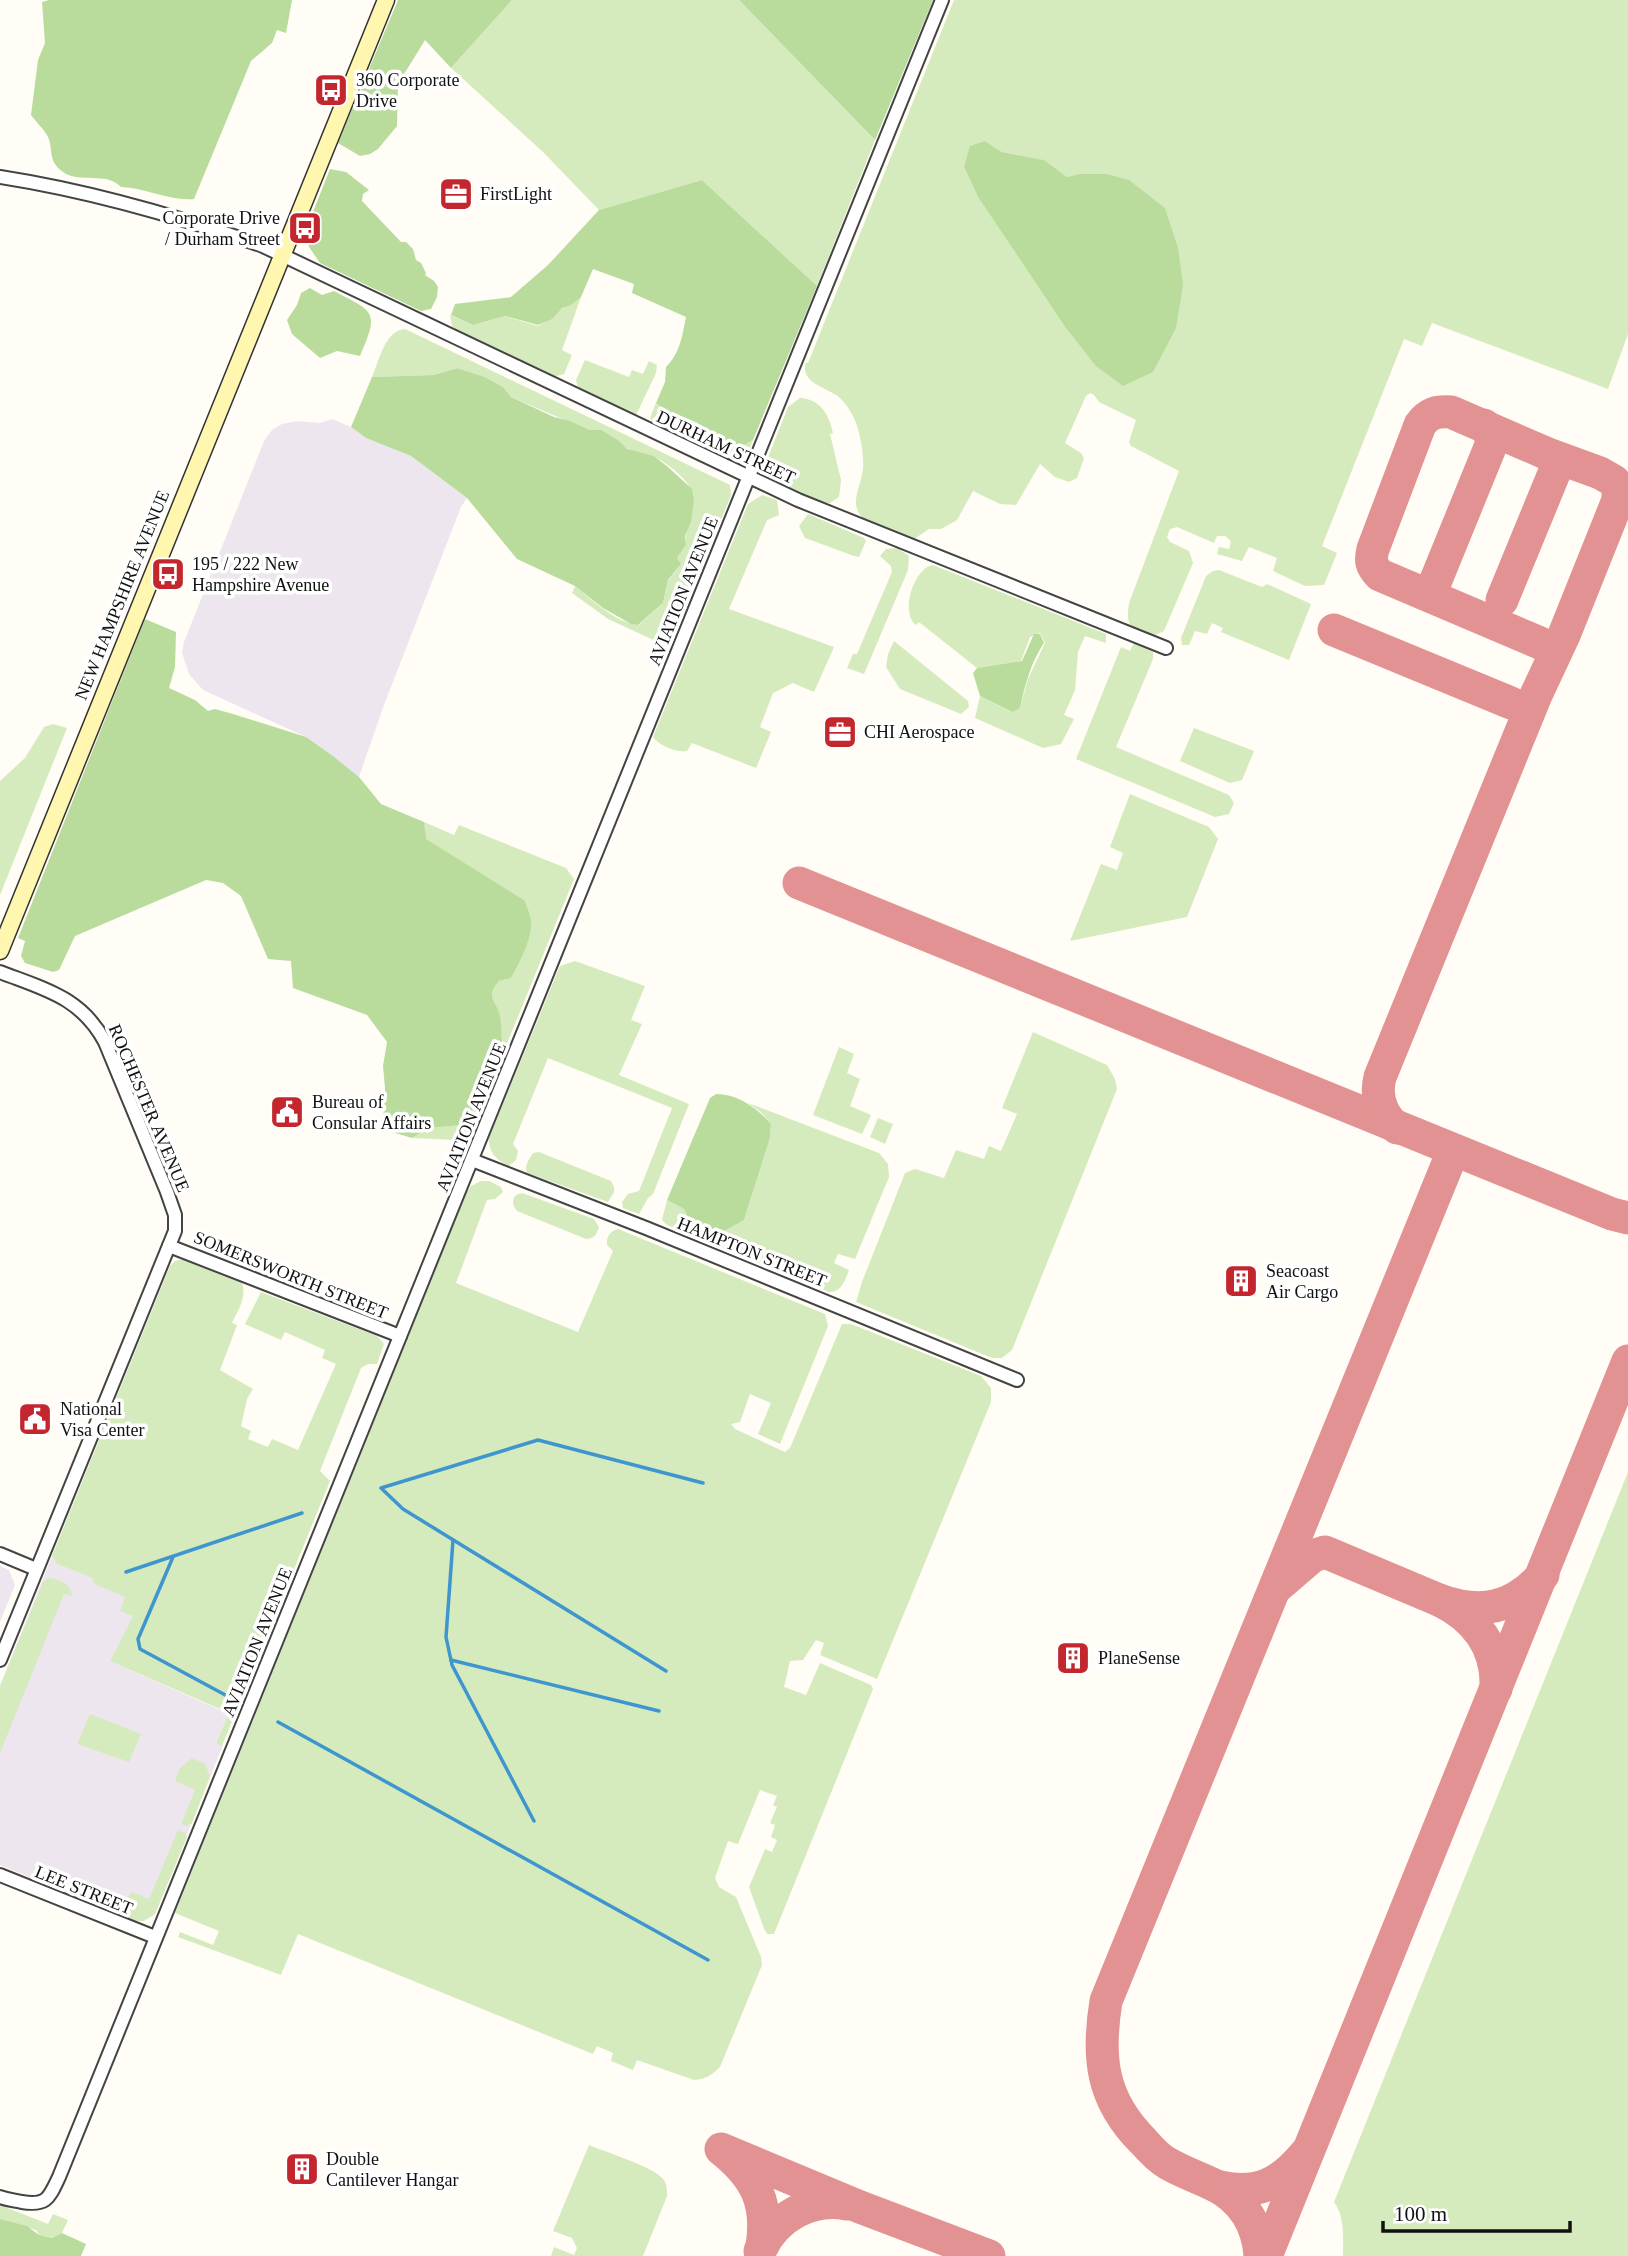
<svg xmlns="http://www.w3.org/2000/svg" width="1628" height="2256" font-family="Georgia,serif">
  <rect width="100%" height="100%" fill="#fffdf5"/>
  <g fill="#eee6ef">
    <path d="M332 419 351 427 366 438 411 456 467 498 461 507 384 705 359 777 333 756 306 737 203 690 189 674 182 653 184 642 264 441 272 430 282 424 298 421 320 423Z"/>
    <path d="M52 1556 57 1564 92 1578 94 1584 126 1597 133 1616 110 1661 229 1714 217 1741 218 1745H223L155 1914 144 1921H136L0 1865V1686Z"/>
    <path d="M0 1566 9 1570 15 1585 0 1622Z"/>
  </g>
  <g fill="#d5ebbd" fill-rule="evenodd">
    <path d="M512 0H739L875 140 817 286 702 180 599 210 543 152 451 68Z"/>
    <path d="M954 0H1628V334L1608 389 1432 323 1422 346 1404 339 1322 546 1337 553 1324 585 1305 586 1273 571 1277 558 1249 547 1242 561 1217 554 1219 547 1229 549 1231 541 1225 536H1217L1214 543 1177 527 1170 529 1167 537 1170 542 1189 551 1193 563 1164 631 1155 635C1132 627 1125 630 1129 603L1179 471 1131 446 1129 442 1136 420 1099 402 1094 395 1090 393 1086 396 1065 443 1081 453 1084 458 1077 478 1069 482 1055 477 1040 464 1016 505 1000 504 973 491 957 520 941 529H929L914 539 865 520C847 505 861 488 863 469 864 456 861 439 857 426 854 415 845 401 836 395 823 386 800 382 806 362L808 363ZM985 141 1002 152 1043 160 1067 177 1079 174 1063 324 978 197 964 167Z"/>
    <path d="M581 297 562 350 572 355 564 374 553 377 458 331 452 326 450 315 473 325 505 316 538 326C550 320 552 315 561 309 568 304 575 302 581 297Z"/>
    <path d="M405 329 730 485 731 496 671 638 664 642H658L608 619 572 593 575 586C593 600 615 623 639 625L663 603 668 581 681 564 677 558 686 545C683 528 698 511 692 492 688 479 665 461 653 456 644 453 634 453 626 448 613 439 606 430 588 430L511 397 503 387 485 377 457 368 434 375 372 377C379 361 385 330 405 329Z"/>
    <path d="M585 360 629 377 632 370 643 374 649 361 657 365 656 373 636 415 631 414 578 389 576 380Z"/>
    <path d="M800 398C820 399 829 414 833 433L830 434 841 480 839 497 830 503H823C805 496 766 488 765 465L788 407Z"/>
    <path d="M656 403 673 416 697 422 700 429 716 432 724 444 744 445 753 440C748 452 746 461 732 463L654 425 650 418Z"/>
    <path d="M762 495 777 500 779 515 767 520 729 609 834 647 814 692 793 683 773 693 760 727 771 732 756 768 692 743 687 751C678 753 659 746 653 737L748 504Z"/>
    <path d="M808 514 864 538 866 541 859 557 854 556 805 538 799 526Z"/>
    <path d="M897 548 909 556 908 570 864 674 847 668 853 654H857L892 572 891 566 880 556 886 549Z"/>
    <path d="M933 565 1106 634V643L1085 636 1078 652 1075 690 1064 715 1074 719 1061 744 1043 748 975 718 980 696 1011 712 1020 708 1028 679 1045 643 1040 633 1030 637 1021 661 977 668 919 622 916 625C899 612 915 567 933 565Z"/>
    <path d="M1219 570 1262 587 1267 584 1311 604 1289 660 1221 632 1223 628 1212 623 1207 634 1195 631 1189 645H1182L1181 638 1206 576 1213 571Z"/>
    <path d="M894 641 968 701 969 707 961 714 900 689 886 667 888 654Z"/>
    <path d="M1134 643 1153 652V659L1116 747 1229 795 1234 803 1229 814 1215 817 1076 759 1121 647 1130 651Z"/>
    <path d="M53 724 67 728 0 895V781L25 758 44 727Z"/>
    <path d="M1194 728 1254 751 1242 780 1230 783 1180 761Z"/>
    <path d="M1130 794 1209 827 1218 839 1187 917 1070 941 1101 864 1117 870 1123 853 1110 847Z"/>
    <path d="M424 822 454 835 459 825 566 868 574 879 471 1132 457 1140 412 1138 429 1128 463 1125C466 1120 470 1115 472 1110 480 1092 477 1062 495 1051 498 1042 502 1033 501 1023 500 1004 482 1000 499 981L511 978 516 969 524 900 425 839Z"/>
    <path d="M575 961 645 986 631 1020 642 1024 619 1075 689 1104 653 1194 648 1198 639 1214 623 1208 622 1202 628 1194 639 1191 672 1108 548 1058 513 1144 518 1151 516 1160 509 1166C496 1159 489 1154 489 1138L560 966Z"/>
    <path d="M1033 1032 1107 1065 1115 1079 1117 1089 1012 1350 1002 1358H992L856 1302 862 1282 905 1173 915 1169 944 1178 956 1150 984 1159 989 1146 1001 1151 1017 1114 1002 1108Z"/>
    <path d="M839 1047 854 1054 847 1073 860 1079 850 1106 871 1115 862 1134 813 1115Z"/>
    <path d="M748 1103 879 1153 888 1164 889 1177 855 1259 838 1254 834 1263 849 1270C845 1280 842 1292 829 1292L667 1225 662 1220 667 1200 684 1209 690 1223 697 1227 744 1220 770 1138 771 1124 761 1112Z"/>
    <path d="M878 1118 893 1124 885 1144 870 1137Z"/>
    <path d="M539 1152 611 1181 614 1187V1192L608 1202 527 1173C524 1166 529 1159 533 1153Z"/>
    <path d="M481 1181H489L501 1187 503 1192 495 1199 487 1200 456 1283 578 1332 613 1251 607 1245C606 1237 610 1231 618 1229L825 1314 828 1326 780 1444 758 1434 771 1403 750 1394 740 1422 731 1424 735 1429 785 1452 790 1448 842 1324H851L981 1376 991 1388V1402L877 1679 820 1655 824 1643 816 1640 803 1660 790 1661 784 1687 806 1695 820 1663 871 1685 873 1689 774 1934H768L765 1931 749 1887 765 1849 772 1852 777 1840 771 1837 775 1825 770 1823 777 1807 773 1805 777 1796 760 1790 738 1844 728 1841 715 1878 719 1887 736 1897 761 1957 762 1965 720 2067C712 2075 706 2079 694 2080L637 2060 633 2070 611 2061 613 2053 597 2046 593 2054 298 1934 281 1975 178 1937 180 1932 213 1945 219 1931 175 1913 467 1192 471 1186Z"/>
    <path d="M522 1193 594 1219 599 1227C597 1234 594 1239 586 1239L517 1211C513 1207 511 1200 516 1195Z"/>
    <path d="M184 1259 242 1283C247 1298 238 1310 232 1323L237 1325 220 1370 253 1389 247 1399 241 1426 251 1431 248 1439 268 1447 272 1439 298 1450 336 1364 322 1358 325 1350 285 1332 281 1340 245 1324 261 1292 377 1336 384 1344 377 1364H368L361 1368 320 1471 330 1481 222 1746 217 1744V1741L229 1713 110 1661 133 1616 120 1611 125 1597 94 1584 92 1578 57 1564 52 1556 170 1266 175 1261Z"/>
    <path d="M1628 1472V2256H1343C1343 2238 1345 2217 1334 2202Z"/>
    <path d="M48 1578C60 1579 71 1584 72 1596L64 1594 0 1753V1686L43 1582Z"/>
    <path d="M90 1714 141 1734 129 1762 77 1744Z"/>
    <path d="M192 1758 205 1764 210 1776 192 1823 187 1826 181 1824 195 1790 175 1781 179 1769Z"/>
    <path d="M178 1830 185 1833 187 1837 155 1914 144 1921C132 1922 123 1917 123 1904L132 1892 149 1899Z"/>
    <path d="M589 2145C605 2152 655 2167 664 2180 667 2184 667 2191 667 2196L643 2256H551L554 2247 574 2255 577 2248 572 2238 553 2231Z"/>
    <path d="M0 2205 48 2224 53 2214 68 2220 62 2233 53 2238 39 2235 36 2230 0 2219Z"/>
  </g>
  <g fill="#b9dc9c">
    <path d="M49 0H292L286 33 277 30 272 43 251 61 194 199C169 201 146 188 121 187 106 171 80 184 63 172 47 160 54 151 48 137 44 129 36 122 31 115L38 60 45 43 42 2Z"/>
    <path d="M398 0H512L451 68 425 40 398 84 397 126 378 149 370 154 360 156 338 143Z"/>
    <path d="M739 0H933L875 140Z"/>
    <path d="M985 141 1002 152 1044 160 1067 177 1079 174H1107L1129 180 1165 208 1178 248 1183 285 1176 328 1153 372 1123 386 1096 366 1063 324 978 197 964 167 970 146Z"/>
    <path d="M330 169 346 172 369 190 363 194 362 201 401 242H406L413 249 416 260 421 263 426 273 425 275 434 281 438 287 437 297 431 309 421 311 320 263 309 247 305 232Z"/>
    <path d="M702 180 817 286 753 440 744 445 724 443 716 432 700 429 697 422 673 416 656 403 665 382 666 367C680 353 682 337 686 317L632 293 634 284 593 269 581 297 571 305 562 308 552 319 538 325 505 316 473 325 451 315 455 304 511 297 548 265 599 210Z"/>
    <path d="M310 288 322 295 334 291C374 312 380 311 360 356L337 351 320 358 292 334 287 320 297 305 301 293Z"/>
    <path d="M457 368 485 377 503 387 511 397 554 417 570 421 589 430H601L618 440 627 449 654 456 668 467 692 489 694 501 691 522 685 536 686 545 677 558 681 564 668 580 663 603 638 625 631 624 603 608 575 586 517 559 467 498 411 456 366 438 351 427 372 377 434 375Z"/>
    <path d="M145 619 176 632 175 667 169 688 195 700 208 711 215 709 233 714 306 737 333 756 359 777 381 804 424 822 426 839 524 900C528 909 532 919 531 928 529 944 519 964 511 978L499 981C484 998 497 1001 500 1016 502 1025 501 1035 502 1045 498 1048 491 1052 489 1055 474 1075 481 1107 463 1125L429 1128 412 1138 392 1132 386 1127 383 1121 385 1088 383 1066 387 1042 367 1015 293 988 291 961 268 959 241 896 223 883 206 880 75 936 59 970 53 972 25 963 21 956 25 941 18 938Z"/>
    <path d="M1034 634H1040L1044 643C1031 662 1025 685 1020 708L1012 712 980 696 973 673 977 668 1022 661Z"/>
    <path d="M716 1094C738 1094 757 1108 771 1124L770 1138 744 1220 718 1234 690 1222 684 1209 667 1200 710 1098Z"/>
    <path d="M0 2219 27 2226 39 2235 52 2238 62 2233 86 2244 81 2256H0Z"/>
  </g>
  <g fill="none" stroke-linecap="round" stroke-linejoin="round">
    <g stroke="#3f96cf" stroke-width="3.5">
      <path d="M453 1540 446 1637 452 1665 534 1821"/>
      <path d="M173 1557 138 1639 140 1649 229 1697"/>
      <path d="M126 1572 302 1513"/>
      <path d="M451 1660 659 1711"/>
      <path d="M666 1671 403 1509 381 1488 538 1440 703 1483"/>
      <path d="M278 1722 708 1960"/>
    </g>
    <g stroke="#e29292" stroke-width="33">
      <path d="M1436 580 1491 445V436L1484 425"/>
      <path d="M1502 600 1555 471"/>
      <path d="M1334 630 1511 703"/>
      <path d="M799 883 1612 1214 1628 1218"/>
      <path d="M1397 1128C1381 1115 1375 1097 1380 1077L1536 695 1564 635 1618 500V487L1614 481 1600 473 1548 454 1451 412C1437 411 1428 413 1420 425L1373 549C1370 561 1371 566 1380 575L1540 643"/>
      <path d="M1278 1586 1313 1556 1325 1552 1439 1600"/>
      <path d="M1496 1689C1498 1647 1476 1618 1439 1600 1481 1615 1512 1609 1543 1575"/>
      <path d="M1216 2186C1200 2178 1182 2172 1167 2163 1158 2158 1150 2149 1143 2141 1101 2099 1097 2057 1106 2001L1453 1151"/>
      <path d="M762 2246C769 2202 755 2176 721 2149L860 2207 989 2256"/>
      <path d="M760 2251C775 2217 811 2197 847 2204"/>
      <path d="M1260 2256C1258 2225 1244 2201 1216 2186 1256 2196 1279 2185 1305 2154"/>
      <path d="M1266 2256 1628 1361"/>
    </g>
    <g stroke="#444" stroke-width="16">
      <g id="street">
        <path d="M0 177C90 191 177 216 263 246L798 500 1166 648"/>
        <path d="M0 972C44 989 81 997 105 1042L167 1192 175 1215V1231L0 1660"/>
        <path d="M472 1160 646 1228 1017 1380"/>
        <path d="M169 1246 400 1336"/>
        <path d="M0 1554 36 1569"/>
        <path d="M0 1875 155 1937"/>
        <path d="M0 2197C8 2200 14 2200 22 2202 47 2206 49 2198 59 2177L942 0"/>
      </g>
    </g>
    <g stroke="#333" stroke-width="19">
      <path id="secondary" d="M0 951 386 0"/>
    </g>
    <use href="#street" stroke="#fff" stroke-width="12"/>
    <use href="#secondary" stroke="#fff6b0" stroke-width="16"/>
  </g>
  <defs>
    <g id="bus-square" transform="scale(1.75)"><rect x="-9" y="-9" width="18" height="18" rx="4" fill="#c4262e" stroke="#fff"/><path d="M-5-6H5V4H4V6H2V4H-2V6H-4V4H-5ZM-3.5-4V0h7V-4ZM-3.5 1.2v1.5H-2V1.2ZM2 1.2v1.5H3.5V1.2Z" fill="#fff"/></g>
    <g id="office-square" transform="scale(1.75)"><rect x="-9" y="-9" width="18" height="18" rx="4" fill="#c4262e" stroke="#fff"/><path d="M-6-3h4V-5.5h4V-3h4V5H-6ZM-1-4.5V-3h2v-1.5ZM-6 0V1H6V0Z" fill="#fff"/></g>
    <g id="civic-square" transform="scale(1.75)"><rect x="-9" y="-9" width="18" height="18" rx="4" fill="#c4262e" stroke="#fff"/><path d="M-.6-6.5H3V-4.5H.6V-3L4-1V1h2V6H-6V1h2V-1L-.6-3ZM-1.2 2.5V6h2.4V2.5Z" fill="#fff"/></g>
    <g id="building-square" transform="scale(1.75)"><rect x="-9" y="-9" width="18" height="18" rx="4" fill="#c4262e" stroke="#fff"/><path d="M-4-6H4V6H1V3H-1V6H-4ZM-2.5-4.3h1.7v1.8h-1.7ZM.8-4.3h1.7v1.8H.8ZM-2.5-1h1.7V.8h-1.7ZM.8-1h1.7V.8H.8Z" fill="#fff"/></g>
  </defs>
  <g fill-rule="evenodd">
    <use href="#bus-square" x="331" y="90"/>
    <use href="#office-square" x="456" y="194"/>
    <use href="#bus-square" x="305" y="228"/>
    <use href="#bus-square" x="168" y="574"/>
    <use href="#office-square" x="840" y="732"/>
    <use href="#civic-square" x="287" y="1112"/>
    <use href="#building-square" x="1241" y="1281"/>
    <use href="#civic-square" x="35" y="1419"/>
    <use href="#building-square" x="1073" y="1658"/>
    <use href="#building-square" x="302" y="2169"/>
  </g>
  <g text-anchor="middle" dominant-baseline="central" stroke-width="7" stroke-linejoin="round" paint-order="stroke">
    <g font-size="18" fill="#111" stroke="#fff" text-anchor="start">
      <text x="356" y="80">360 Corporate<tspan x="356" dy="21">Drive</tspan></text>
      <text x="480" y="194">FirstLight</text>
      <text x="280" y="218" text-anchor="end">Corporate Drive<tspan x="280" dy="21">/ Durham Street</tspan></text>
      <text x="192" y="564">195 / 222 New<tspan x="192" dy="21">Hampshire Avenue</tspan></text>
      <text x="864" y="732">CHI Aerospace</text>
      <text x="312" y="1102">Bureau of<tspan x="312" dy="21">Consular Affairs</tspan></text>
      <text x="1266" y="1271">Seacoast<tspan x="1266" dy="21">Air Cargo</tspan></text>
      <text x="60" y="1409">National<tspan x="60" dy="21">Visa Center</tspan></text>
      <text x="1098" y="1658">PlaneSense</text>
      <text x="326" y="2159">Double<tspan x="326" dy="21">Cantilever Hangar</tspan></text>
    </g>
    <g font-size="18" fill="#111" stroke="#fff">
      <text transform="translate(726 447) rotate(25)">DURHAM STREET</text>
      <text transform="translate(683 591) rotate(-68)">AVIATION AVENUE</text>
      <text transform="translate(122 595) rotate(-68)">NEW HAMPSHIRE AVENUE</text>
      <text transform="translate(149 1108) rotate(67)">ROCHESTER AVENUE</text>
      <text transform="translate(471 1117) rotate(-68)">AVIATION AVENUE</text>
      <text transform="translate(752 1252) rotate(22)">HAMPTON STREET</text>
      <text transform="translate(291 1275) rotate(22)">SOMERSWORTH STREET</text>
      <text transform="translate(257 1642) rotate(-68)">AVIATION AVENUE</text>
      <text transform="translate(84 1890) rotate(22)">LEE STREET</text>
    </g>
  </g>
  <path d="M1383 2221v10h187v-10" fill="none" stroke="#111111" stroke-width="3.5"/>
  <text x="1394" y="2221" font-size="21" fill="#111111" stroke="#ffffff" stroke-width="5" paint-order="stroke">100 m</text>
</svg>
